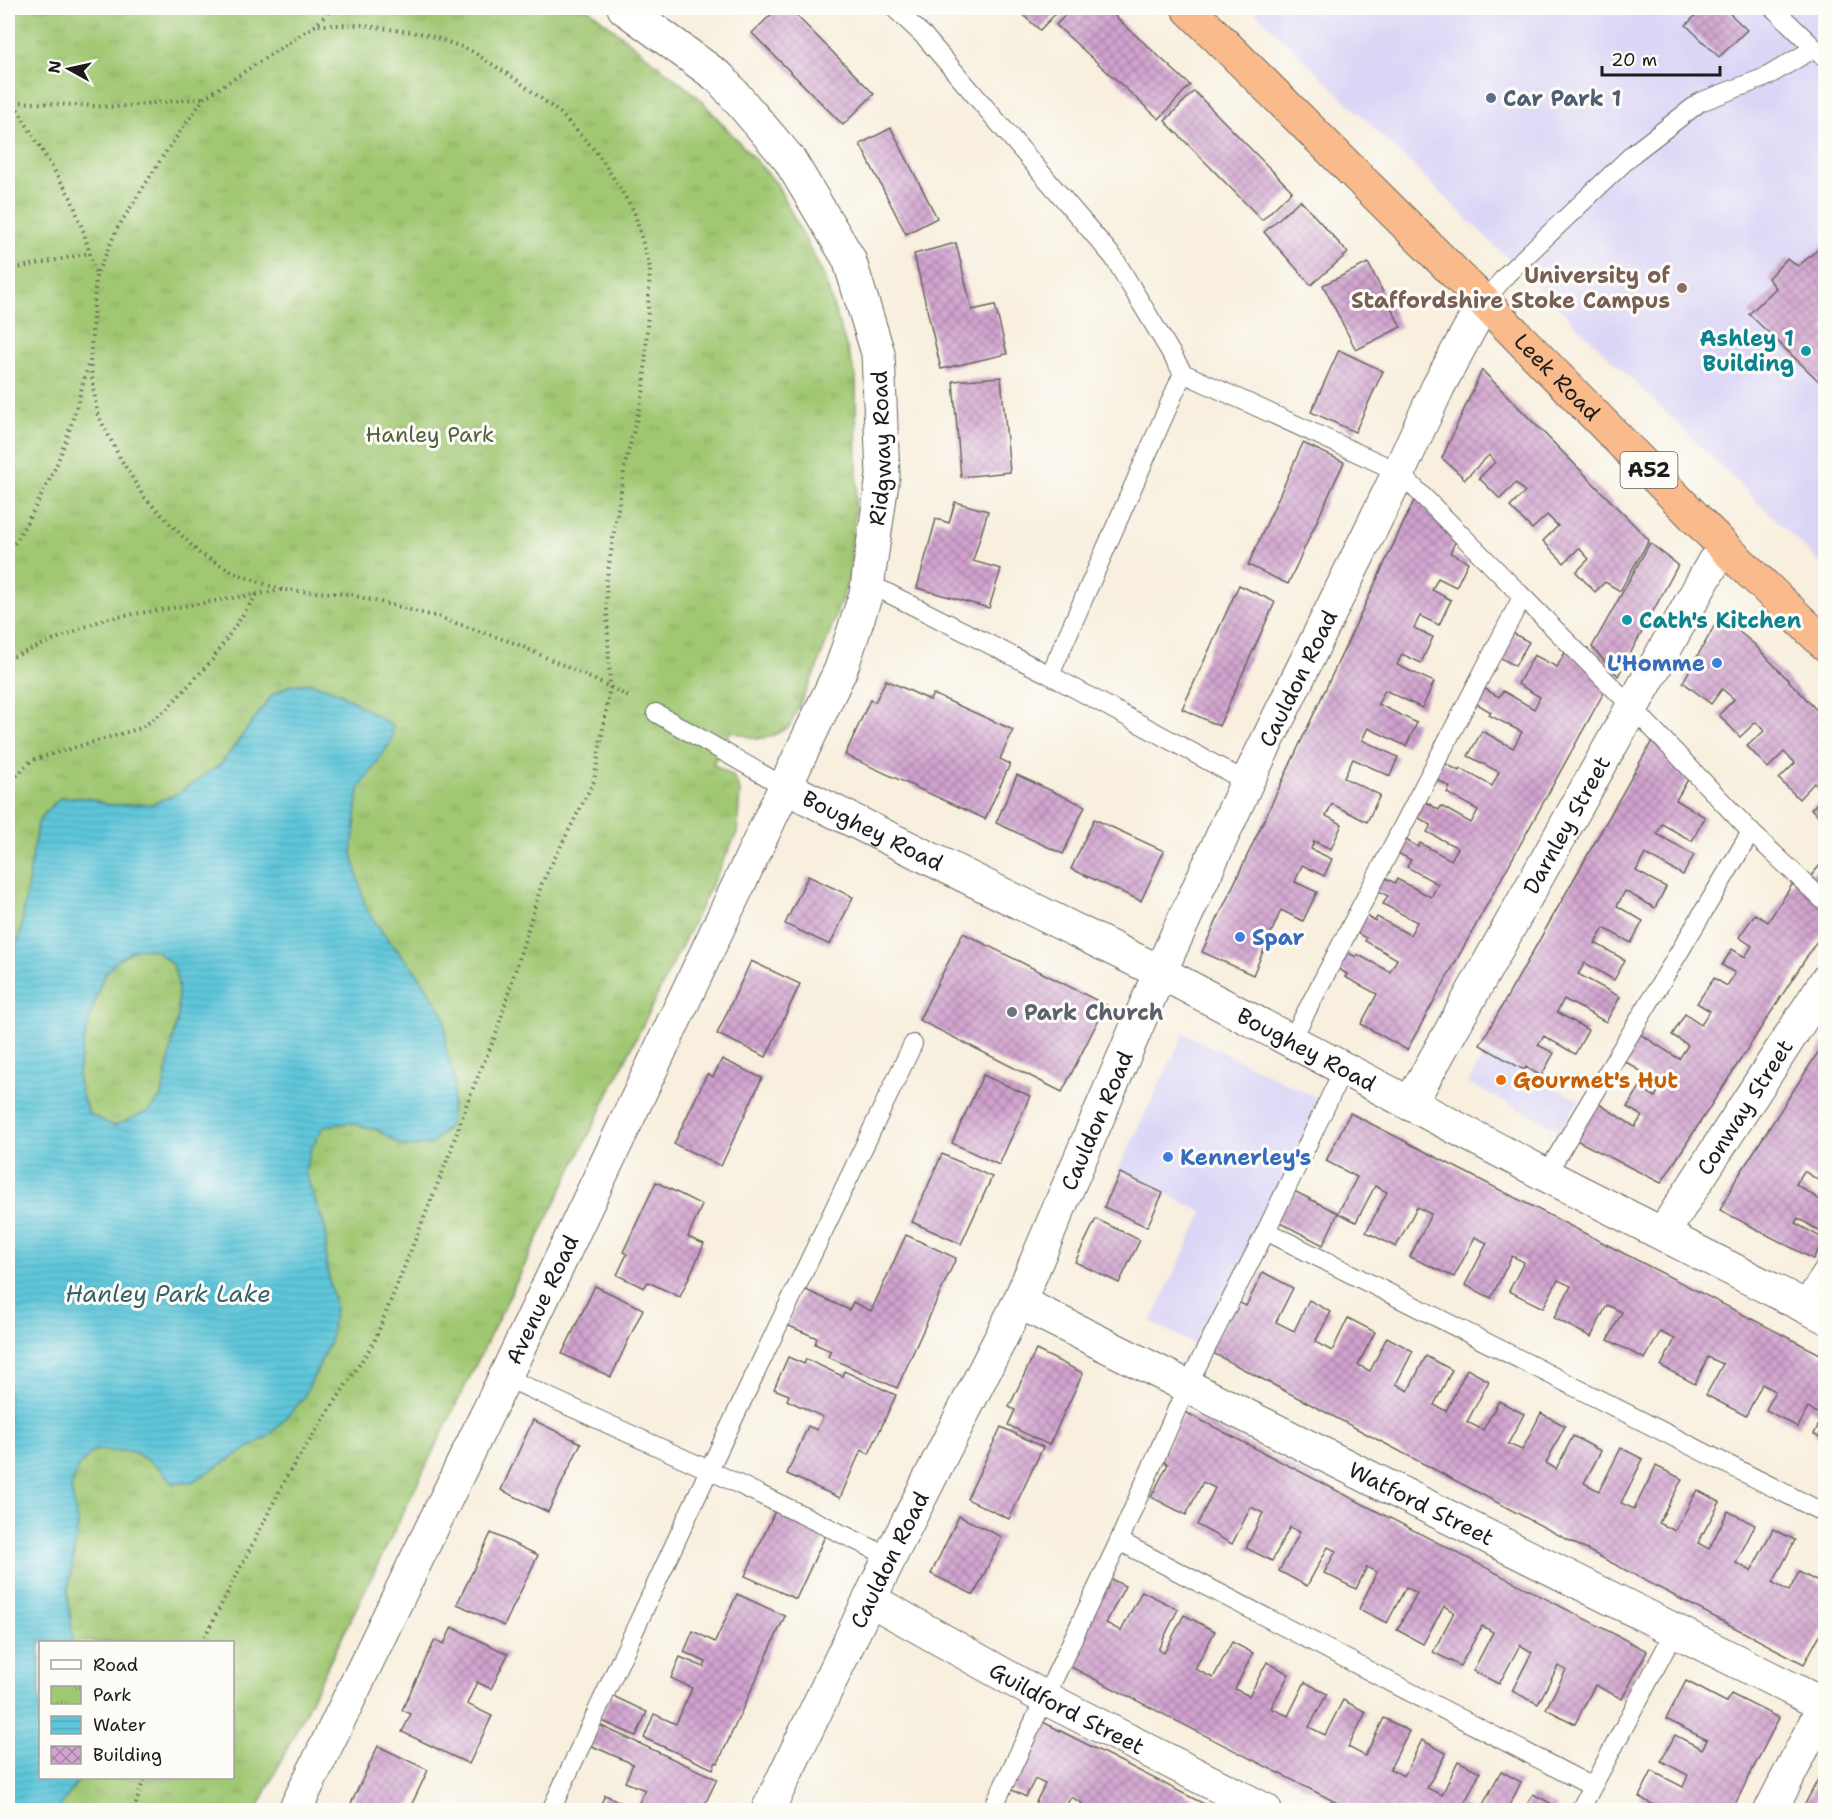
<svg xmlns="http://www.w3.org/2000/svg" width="1833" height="1818" font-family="'Shantell Sans',sans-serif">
  <defs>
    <pattern id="park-tufts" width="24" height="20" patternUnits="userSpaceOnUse" patternTransform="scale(1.5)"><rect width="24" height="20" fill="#a0c772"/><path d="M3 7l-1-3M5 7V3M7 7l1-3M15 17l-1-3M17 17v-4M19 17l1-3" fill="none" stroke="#89aa62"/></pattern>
    <pattern id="water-rules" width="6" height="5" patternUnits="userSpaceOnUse" patternTransform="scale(1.5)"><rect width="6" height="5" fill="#5ec6da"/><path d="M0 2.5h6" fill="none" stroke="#51aaba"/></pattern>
    <pattern id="building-cross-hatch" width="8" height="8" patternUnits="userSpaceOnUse" patternTransform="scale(1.5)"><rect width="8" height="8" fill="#d1a3cf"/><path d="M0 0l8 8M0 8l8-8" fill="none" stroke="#a984a7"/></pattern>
  </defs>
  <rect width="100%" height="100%" fill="#fdfcf7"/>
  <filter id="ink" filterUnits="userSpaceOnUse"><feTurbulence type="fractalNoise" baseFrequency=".0167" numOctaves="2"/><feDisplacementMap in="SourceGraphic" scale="12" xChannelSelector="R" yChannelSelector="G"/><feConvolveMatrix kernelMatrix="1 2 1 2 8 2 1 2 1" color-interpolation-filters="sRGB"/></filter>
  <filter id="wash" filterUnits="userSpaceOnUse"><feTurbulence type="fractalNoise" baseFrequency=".008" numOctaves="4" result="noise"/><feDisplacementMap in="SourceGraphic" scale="24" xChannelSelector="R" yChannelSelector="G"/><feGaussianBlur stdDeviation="1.35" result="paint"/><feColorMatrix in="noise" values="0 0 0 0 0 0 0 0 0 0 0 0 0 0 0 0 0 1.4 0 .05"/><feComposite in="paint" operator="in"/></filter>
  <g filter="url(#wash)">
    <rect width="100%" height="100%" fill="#f8efde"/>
    <g fill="#dcd6f6">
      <path d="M1251 8H1825V568Z"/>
      <path d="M1184 1033 1321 1100 1201 1348 1151 1322 1203 1212 1118 1170Z"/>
      <path d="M1485 1052 1579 1100 1560 1130 1468 1083Z"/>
    </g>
    <path fill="url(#park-tufts)" stroke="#5e7247" stroke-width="1.5" fill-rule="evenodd" d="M8 8H587L698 97 776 183 823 274 856 376 857 487 849 579 817 668 789 727 772 736 756 739 731 731 713 764 733 776 740 791 737 833 257 1810H8ZM40 1642H232V1778H40Z"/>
    <path fill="url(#water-rules)" stroke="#3d717b" stroke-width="1.5" fill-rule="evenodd" d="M311 683 338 692 393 726 391 742 359 789 352 854 366 909 389 941 419 975 445 1017 446 1049 455 1081 450 1124 432 1144 416 1147 402 1146 378 1130 350 1123 324 1126 311 1149 305 1172 326 1231V1263L335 1306 330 1342 303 1399 269 1436 190 1483H173L159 1468 134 1452 95 1450 78 1467 71 1487 78 1526 68 1593 73 1642H40V1778H80L58 1810H8V964L20 935 37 825 46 811 61 797 88 798 109 805 152 804 179 793 222 763 272 695 290 685ZM137 948 155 950 173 965 178 983V1015L162 1095 151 1110 114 1126 89 1114C85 1103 79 1091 78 1079 77 1064 97 986 105 975 113 962 124 955 137 948Z"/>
    <g id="blocks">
      <g fill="url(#building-cross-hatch)">
        <path d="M778 8H789L874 94 843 125 752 33Z"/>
        <path d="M1015 8H1061L1040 30Z"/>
        <path d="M1072 8H1106L1190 85 1159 119 1056 25Z"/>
        <path d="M1703 8H1724L1747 30 1719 57 1686 25Z"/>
        <path d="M1194 91 1292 191 1262 220 1165 121Z"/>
        <path d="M891 128 937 218 906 234 860 144Z"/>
        <path d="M1300 200 1348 253 1311 285 1264 232Z"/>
        <path d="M956 243 972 310 995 305 1007 354 941 369 914 254Z"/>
        <path d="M1826 243V388L1749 314 1776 288 1768 278 1787 259 1798 266Z"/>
        <path d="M1368 263 1401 327 1356 350 1323 285Z"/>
        <path d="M1339 350 1383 371 1355 432 1311 412Z"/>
        <path d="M1482 370 1649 540 1620 591 1605 582 1595 592 1576 572 1589 559 1579 548 1564 563 1543 541 1558 526 1547 515 1532 529 1510 507 1525 492 1516 483 1500 499 1479 478 1495 462 1489 455 1465 479 1442 458Z"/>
        <path d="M1001 377 1010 472 961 477 953 381Z"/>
        <path d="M1303 443 1344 462 1288 584 1248 565Z"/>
        <path d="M1418 492 1459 534 1450 553 1468 562 1456 587 1438 578 1432 590 1451 600 1439 625 1420 616 1414 628 1433 637 1421 663 1402 654 1397 665 1434 682 1422 708 1385 690 1378 704 1417 723 1406 746 1368 728 1362 740 1398 757 1390 776 1353 759 1344 778 1380 795 1367 822 1332 804 1326 816 1342 824 1331 849 1314 841 1311 849 1332 859 1324 876 1302 865 1295 882 1317 892 1303 921 1281 910 1253 975 1202 952Z"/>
        <path d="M955 502 988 511 973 561 1001 569 989 608 917 588 936 519 949 523Z"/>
        <path d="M1650 543 1678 565 1618 676 1592 647Z"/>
        <path d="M1239 585 1275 602 1219 726 1182 709Z"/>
        <path d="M1720 616 1754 644 1826 720V794L1814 783 1799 799 1779 779 1795 763 1784 752 1768 768 1747 746 1764 731 1756 722 1740 737 1719 715 1734 699 1722 689 1711 704 1683 682Z"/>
        <path d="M1507 630 1529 642 1515 666 1494 654Z"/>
        <path d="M1568 647 1608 685 1407 1050 1361 1024 1377 994 1345 977 1347 974 1334 966 1343 950 1356 957 1357 954 1390 972 1397 959 1365 941 1366 938 1352 930 1362 913 1375 921 1377 917 1410 935 1417 922 1383 904 1388 896 1374 889 1381 876 1395 883 1397 879 1431 897 1438 884 1407 867 1411 860 1392 850 1399 836 1418 847 1420 843 1451 860 1458 848 1427 832 1431 825 1412 814 1421 799 1439 810 1441 806 1471 823 1478 810 1447 793 1450 787 1431 776 1439 760 1459 771 1460 768 1492 786 1499 772 1468 756 1482 731 1513 748 1522 732 1489 715 1491 712 1472 701 1480 686 1499 697 1503 691 1534 709 1540 697 1518 684 1534 655 1557 667Z"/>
        <path d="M886 680 930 700 933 694 1013 730 1000 759 1010 764 985 819 845 755 870 700 875 702Z"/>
        <path d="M1656 734 1693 771 1676 800 1705 817 1692 841 1662 824 1657 834 1694 855 1683 875 1645 854 1636 871 1666 887 1655 908 1625 891 1617 906 1643 921 1631 943 1604 928 1595 943 1625 960 1614 980 1585 963 1578 974 1620 997 1606 1022 1564 999 1557 1012 1588 1030 1575 1054 1544 1036 1538 1045 1554 1053 1541 1076 1526 1067 1524 1070 1480 1045Z"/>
        <path d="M1017 775 1085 806 1063 854 996 823Z"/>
        <path d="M1826 795V823L1811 809Z"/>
        <path d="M1094 819 1164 851 1141 901 1071 869Z"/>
        <path d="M1826 858V892L1810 877Z"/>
        <path d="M808 876 853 897 830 945 785 924Z"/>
        <path d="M1795 880 1826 900V927L1661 1183 1570 1137 1593 1100 1635 1127 1642 1116 1627 1107 1640 1087 1655 1097 1662 1085 1617 1056 1634 1030 1679 1059 1688 1045 1672 1035 1685 1014 1701 1025 1710 1011 1697 1003 1714 978 1727 986 1735 973 1722 965 1732 949 1745 957 1752 946 1739 937 1755 914 1768 922Z"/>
        <path d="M963 933 1106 1005 1062 1092 919 1020Z"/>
        <path d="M751 961 800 984 766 1057 717 1034Z"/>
        <path d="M1826 1040V1138L1819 1148 1826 1152V1185L1804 1171 1796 1184 1826 1204V1235L1798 1218 1795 1223 1824 1239 1813 1259 1720 1210 1735 1181Z"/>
        <path d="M722 1059 762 1078 721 1166 674 1144 707 1074 713 1077Z"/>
        <path d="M983 1075 1030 1096 999 1165 952 1143Z"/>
        <path d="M1350 1113 1826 1357V1440L1814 1434 1823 1416 1808 1408 1798 1427 1766 1410 1775 1391 1762 1384 1746 1416 1706 1395 1723 1364 1708 1357 1695 1384 1661 1366 1675 1339 1660 1332 1645 1359 1608 1340 1622 1312 1607 1305 1591 1337 1554 1318 1571 1286 1558 1280 1543 1308 1509 1291 1524 1262 1512 1256 1491 1298 1465 1285 1487 1243 1475 1237 1454 1277 1410 1257 1431 1214 1417 1207 1396 1247 1366 1232 1387 1192 1375 1186 1356 1222 1338 1213 1323 1245 1273 1219 1288 1188 1338 1213 1357 1177 1326 1161Z"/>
        <path d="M942 1154 992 1177 961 1244 912 1222Z"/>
        <path d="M1120 1173 1163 1193 1147 1227 1104 1207Z"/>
        <path d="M656 1182 702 1205 688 1237 704 1244 680 1297 648 1282 644 1288 617 1275 627 1254 623 1252Z"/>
        <path d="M1096 1219 1140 1240 1119 1283 1075 1262Z"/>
        <path d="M906 1235 956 1258 897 1388 828 1357 831 1351 815 1344 817 1338 787 1325 804 1289 849 1310 853 1302 871 1311Z"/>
        <path d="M1263 1272 1293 1288 1276 1322 1294 1331 1309 1300 1331 1312 1315 1342 1332 1351 1348 1318 1375 1332 1358 1365 1370 1371 1387 1337 1413 1351 1396 1384 1408 1391 1426 1356 1452 1370 1434 1405 1446 1411 1467 1369 1489 1381 1467 1422 1483 1430 1499 1401 1524 1414 1508 1444 1522 1450 1541 1413 1565 1426 1546 1463 1556 1469 1573 1436 1601 1451 1584 1483 1599 1491 1621 1448 1643 1459 1621 1503 1634 1509 1656 1466 1682 1479 1659 1523 1675 1531 1697 1490 1720 1502 1698 1543 1709 1549 1728 1511 1755 1525 1736 1563 1751 1571 1773 1529 1795 1540 1773 1583 1789 1591 1799 1572 1826 1586V1623L1804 1664 1209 1351 1236 1301 1246 1306Z"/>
        <path d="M595 1286 643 1309 611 1377 562 1354Z"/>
        <path d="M1036 1350 1083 1373 1049 1445 1008 1425 1015 1410 1009 1407Z"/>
        <path d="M788 1357 804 1364 806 1359 842 1376 844 1371 896 1395 869 1454 861 1450 840 1498 787 1474 808 1426 817 1430 823 1417 787 1400 789 1395 774 1389Z"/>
        <path d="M1185 1412 1647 1651 1622 1699 1595 1685 1575 1724 1546 1709 1566 1670 1558 1666 1538 1704 1512 1691 1532 1652 1520 1645 1499 1684 1473 1671 1493 1632 1482 1626 1460 1666 1433 1652 1454 1612 1444 1606 1423 1644 1397 1630 1417 1593 1406 1587 1387 1623 1359 1609 1377 1572 1367 1567 1356 1589 1324 1573 1336 1551 1328 1547 1307 1586 1279 1571 1300 1532 1290 1527 1272 1561 1246 1548 1263 1513 1251 1507 1232 1544 1197 1525 1215 1488 1203 1482 1186 1515 1151 1497 1168 1464 1160 1460Z"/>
        <path d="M533 1420 581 1443 548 1512 501 1490Z"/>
        <path d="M1001 1427 1043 1447 1009 1519 967 1499Z"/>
        <path d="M775 1511 826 1534 796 1599 745 1576Z"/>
        <path d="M959 1516 1002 1537 974 1595 931 1574Z"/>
        <path d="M491 1533 538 1555 504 1626 457 1604Z"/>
        <path d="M1109 1578 1125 1586 1106 1623 1121 1631 1142 1591 1178 1609 1158 1650 1164 1653 1184 1615 1215 1631 1195 1669 1213 1678 1232 1642 1253 1653 1235 1689 1249 1696 1267 1662 1289 1674 1271 1708 1288 1716 1305 1682 1327 1694 1309 1727 1325 1735 1343 1700 1366 1712 1348 1747 1365 1756 1384 1718 1409 1731 1390 1769 1404 1776 1422 1740 1446 1753 1427 1788 1442 1795 1458 1761 1480 1772 1463 1806 1472 1810H1351L1065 1664Z"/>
        <path d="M737 1594 785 1616 718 1763 716 1762 713 1769 644 1738 654 1714 676 1724 692 1688 671 1678 680 1657 704 1667 706 1662 684 1652 693 1631 715 1642Z"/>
        <path d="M452 1627 508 1654 491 1689 477 1682 467 1704 492 1716 469 1764 402 1732 411 1714 402 1710 435 1640 444 1644Z"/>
        <path d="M1686 1681 1726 1702 1731 1694 1779 1718 1732 1810H1663L1639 1797 1652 1771 1683 1787 1688 1775 1661 1761 1675 1735 1702 1749 1707 1740 1666 1719Z"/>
        <path d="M611 1695 647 1712 636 1736 600 1720Z"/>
        <path d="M1039 1720 1216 1810H1078L1082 1803 1071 1797 1064 1810H1043L1034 1806 1045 1784 1035 1779 1026 1797 1008 1788Z"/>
        <path d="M599 1725 717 1779 702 1810H598L605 1795 636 1809 645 1790 625 1782 633 1764 590 1745Z"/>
        <path d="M378 1746 428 1770 409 1810H348Z"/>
        <path d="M1826 1764V1810H1802Z"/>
        <path d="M1501 1771 1521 1782 1507 1810H1480Z"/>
        <path d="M1533 1794 1558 1807 1556 1810H1524Z"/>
      </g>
    </g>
  </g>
  <g filter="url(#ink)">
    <use href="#blocks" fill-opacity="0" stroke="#696660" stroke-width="1.5"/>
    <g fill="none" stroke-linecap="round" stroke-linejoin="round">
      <g stroke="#696660" stroke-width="20">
        <g id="lane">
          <path d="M894 8 925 37 1114 258 1183 373 1050 675"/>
          <path d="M1773 8 1826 59"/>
          <path d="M1484 302 1507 274 1634 153 1700 102 1766 77 1813 49"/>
          <path d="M1183 373 1399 472 1632 707 1751 832 1826 903"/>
          <path d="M868 583 1050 675 1247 782"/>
          <path d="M656 713 785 787"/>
          <path d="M1291 1041 1522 597"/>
          <path d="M1546 1175 1751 832"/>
          <path d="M1266 1231 1826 1514"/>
          <path d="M1801 1304 1826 1266"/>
          <path d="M505 1377 709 1470 890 1557"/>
          <path d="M1119 1541 1591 1786"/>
          <path d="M551 1810 709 1470 913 1044"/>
          <path d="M992 1810 1119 1541 1187 1386 1266 1231 1344 1068"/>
          <path d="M1580 1810 1676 1629"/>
        </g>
      </g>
      <g stroke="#696660" stroke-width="35">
        <g id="street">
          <path id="s1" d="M785 787 1160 972 1546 1175 1826 1317"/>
          <path id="s2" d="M1410 1104 1713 563 1726 549"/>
          <path id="s3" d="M1663 1233 1826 981"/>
          <path id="s4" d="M1019 1302 1824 1705"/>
          <path id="s5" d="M871 1600 1045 1698 1265 1810"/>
          <path id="s6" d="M295 1810 505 1377 841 669 866 594 883 476 878 353 849 259 789 159 720 78 624 8"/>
          <path id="s7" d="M768 1810 890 1557 1019 1302 1160 972 1247 782 1399 472 1438 387 1484 302"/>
          <path d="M1771 1810 1826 1702"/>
        </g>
      </g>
      <g stroke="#696660" stroke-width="35">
        <g id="highway">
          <path id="s8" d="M1188 8 1484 302 1726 549 1826 645"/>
        </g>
      </g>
      <g stroke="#696660" stroke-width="4" stroke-dasharray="1.5 4.5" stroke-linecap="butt">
        <path d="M8 94 71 198 84 233 96 275"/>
        <path d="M15 102 115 107 204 98"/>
        <path d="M8 270 90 253"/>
        <path d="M8 554C25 526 41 498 55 468 70 434 79 397 89 362"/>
        <path d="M282 590 235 573 200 554 144 497 120 458 97 413 90 362 96 276 117 229 163 156 204 98 316 25 332 8"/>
        <path d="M8 659 104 619 282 590 348 594 438 617 517 644 610 687 631 698"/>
        <path d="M8 784 32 760 141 728 166 710 212 660 257 594"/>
        <path d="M202 1642 291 1469 374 1342 448 1158 470 1095 496 1034 542 883 594 781 610 687 606 583 625 465 644 390 650 268 634 211 599 155 560 113 517 80 470 50 425 34 361 25H316"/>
        <path d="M134 1810 144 1778"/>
      </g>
      <use href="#lane" stroke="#fff" stroke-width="18"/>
      <use href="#street" stroke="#fff" stroke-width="33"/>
      <use href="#highway" stroke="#fabb8c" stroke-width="33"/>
    </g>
  </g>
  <circle fill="#5c6f8a" stroke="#fdfcf7" stroke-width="2" cx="1491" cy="98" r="6"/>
  <circle fill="#8d6e63" stroke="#fdfcf7" stroke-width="2" cx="1682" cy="288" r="6"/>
  <g fill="#0f9aa8" stroke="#fdfcf7" stroke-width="2">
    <circle cx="1806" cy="351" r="6"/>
    <circle cx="1627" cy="620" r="6"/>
  </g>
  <g fill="#3f7fe0" stroke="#fdfcf7" stroke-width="2">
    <circle cx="1717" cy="663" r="6"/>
    <circle cx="1240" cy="937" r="6"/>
    <circle cx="1168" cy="1157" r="6"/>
  </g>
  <circle fill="#6b7280" stroke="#fdfcf7" stroke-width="2" cx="1012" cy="1012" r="6"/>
  <circle fill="#e8710a" stroke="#fdfcf7" stroke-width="2" cx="1501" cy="1080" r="6"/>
  <g text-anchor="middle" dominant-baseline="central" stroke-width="6" stroke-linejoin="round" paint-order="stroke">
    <rect fill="#fdfcf7" stroke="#605f5e" stroke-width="1.5" x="1620.5" y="452" width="57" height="36" rx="4.5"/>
    <g font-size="21" font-weight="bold" fill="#1c1c1c">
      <text x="1649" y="470">A52</text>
    </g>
    <g font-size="22" font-weight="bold" fill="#4e5e75" stroke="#fdfcf7" text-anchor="start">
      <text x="1503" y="98">Car Park 1</text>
    </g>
    <g font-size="22" font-weight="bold" fill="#785e54" stroke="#fdfcf7" text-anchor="end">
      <text x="1670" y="275">University of<tspan x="1670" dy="25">Staffordshire Stoke Campus</tspan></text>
    </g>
    <g font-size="22" font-weight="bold" fill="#0d838f" stroke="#fdfcf7" text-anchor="end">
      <text x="1794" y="338">Ashley 1<tspan x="1794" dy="25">Building</tspan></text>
      <text x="1639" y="620" text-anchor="start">Cath's Kitchen</text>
    </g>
    <g font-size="22" fill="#1c1c1c" stroke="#fdfcf7">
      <text stroke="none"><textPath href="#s8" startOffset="522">Leek Road</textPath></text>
      <text stroke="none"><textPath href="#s6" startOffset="1491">Ridgway Road</textPath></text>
      <text stroke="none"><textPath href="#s7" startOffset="1250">Cauldon Road</textPath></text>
      <text stroke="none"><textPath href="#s2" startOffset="320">Darnley Street</textPath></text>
      <text stroke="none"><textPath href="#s1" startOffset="98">Boughey Road</textPath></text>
      <text stroke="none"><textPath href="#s1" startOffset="584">Boughey Road</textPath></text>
      <text stroke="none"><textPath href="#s3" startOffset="150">Conway Street</textPath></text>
      <text stroke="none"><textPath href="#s7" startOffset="764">Cauldon Road</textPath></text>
      <text stroke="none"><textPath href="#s6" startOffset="567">Avenue Road</textPath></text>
      <text stroke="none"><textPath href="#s4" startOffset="450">Watford Street</textPath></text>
      <text stroke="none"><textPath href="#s7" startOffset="278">Cauldon Road</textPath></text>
      <text stroke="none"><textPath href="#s5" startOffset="224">Guildford Street</textPath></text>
    </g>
    <g font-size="22" fill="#51603e" stroke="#fdfcf7">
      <text x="430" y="434">Hanley Park</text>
    </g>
    <g font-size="22" font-weight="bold" fill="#366cbe" stroke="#fdfcf7" text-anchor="start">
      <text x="1705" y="663" text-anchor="end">L'Homme</text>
      <text x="1252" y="937">Spar</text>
      <text x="1180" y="1157">Kennerley's</text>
    </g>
    <g font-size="22" font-weight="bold" fill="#5b616d" stroke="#fdfcf7" text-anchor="start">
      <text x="1024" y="1012">Park Church</text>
    </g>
    <g font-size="22" font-weight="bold" fill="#c56008" stroke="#fdfcf7" text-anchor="start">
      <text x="1513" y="1080">Gourmet's Hut</text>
    </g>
    <g font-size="24" font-style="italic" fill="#366068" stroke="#fdfcf7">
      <text x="168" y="1294">Hanley Park Lake</text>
    </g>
  </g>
  <rect width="1833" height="1818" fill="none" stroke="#fdfcf7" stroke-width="30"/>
  <rect x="39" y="1641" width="195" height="138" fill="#fdfcf7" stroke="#a3a29f" stroke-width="1.5"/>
  <rect x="51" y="1660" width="30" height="9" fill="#ffffff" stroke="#a3a29f" stroke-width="1.5"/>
  <text x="93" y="1671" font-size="18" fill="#1c1c1c">Road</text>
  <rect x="51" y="1686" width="30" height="18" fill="url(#park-tufts)" stroke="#a3a29f" stroke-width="1.5"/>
  <text x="93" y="1701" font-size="18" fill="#1c1c1c">Park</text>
  <rect x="51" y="1716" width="30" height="18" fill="url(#water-rules)" stroke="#a3a29f" stroke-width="1.5"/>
  <text x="93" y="1731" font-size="18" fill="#1c1c1c">Water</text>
  <rect x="51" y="1746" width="30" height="18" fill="url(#building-cross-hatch)" stroke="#a3a29f" stroke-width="1.5"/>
  <text x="93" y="1761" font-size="18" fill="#1c1c1c">Building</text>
  <g transform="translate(69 69) rotate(278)" stroke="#fdfcf7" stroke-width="4.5" paint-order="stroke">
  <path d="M0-4.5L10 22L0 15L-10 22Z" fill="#1c1c1c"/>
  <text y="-9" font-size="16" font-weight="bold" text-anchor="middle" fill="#1c1c1c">N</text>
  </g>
  <path d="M1602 66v9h118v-9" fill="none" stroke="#1c1c1c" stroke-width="3"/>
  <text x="1611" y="66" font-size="18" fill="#1c1c1c" stroke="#fdfcf7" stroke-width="4.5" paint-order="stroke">20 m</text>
</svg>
